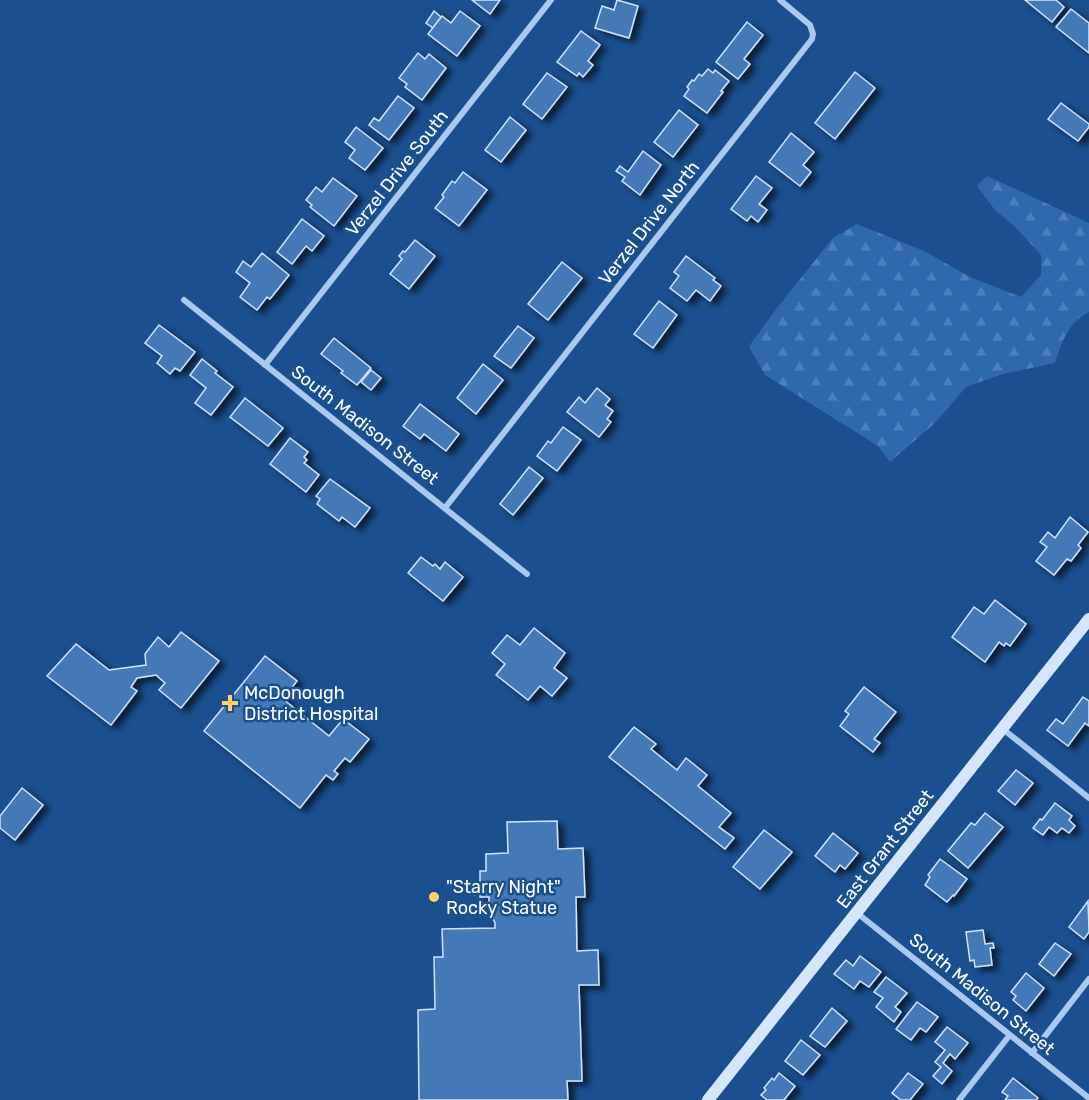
<svg xmlns="http://www.w3.org/2000/svg" width="1089" height="1100" font-family="Rubik,sans-serif">
  <defs>
    <pattern id="forest-firs" width="22" height="20" patternUnits="userSpaceOnUse" patternTransform="scale(1.5)"><rect width="22" height="20" fill="#2e69ad"/><path d="M5 1l3.5 6h-7zM16 11l3.5 6h-7z" fill="#4d80b9"/></pattern>
    <filter id="shadow"><feDropShadow dx="6" dy="4" stdDeviation="3" flood-color="#0009"/></filter>
  </defs>
  <rect width="100%" height="100%" fill="#1b4f8f"/>
  <path fill="url(#forest-firs)" d="M987 176 1089 223V312C1068 323 1062 341 1055 363L1003 374 966 387 935 423 890 462 878 446 765 375 749 346 777 308 833 238 857 224 924 251 972 278 1021 297 1041 275V255L1015 227 995 210 977 186Z"/>
  <g fill="#4478b7" stroke="#cfe3fa" stroke-width="1.5" filter="url(#shadow)">
    <path d="M472 0H500L490 14Z"/>
    <path d="M617 0 638 6 629 38 595 28 602 6 614 10Z"/>
    <path d="M1025 0H1056L1064 7 1052 22Z"/>
    <path d="M1071 9 1089 23V53L1056 27Z"/>
    <path d="M434 11 441 17 433 28 426 23Z"/>
    <path d="M460 11 480 26 457 56 428 34 442 16 451 23Z"/>
    <path d="M747 22 763 35 744 59 750 64 738 79 716 62Z"/>
    <path d="M581 31 600 45 588 61 593 65 583 77 579 73 577 76 557 62Z"/>
    <path d="M418 53 425 59 429 54 446 68 422 100 405 87 407 84 399 78Z"/>
    <path d="M708 69 713 73 715 70 729 81 721 91 723 92 707 113 684 96 689 89 687 87 692 80 694 81 699 74 702 76Z"/>
    <path d="M855 72 875 88 835 139 815 123Z"/>
    <path d="M547 73 567 87 542 119 523 104Z"/>
    <path d="M398 96 414 108 389 140 369 125 374 118 379 121Z"/>
    <path d="M1061 103 1089 124V127L1078 141 1048 119Z"/>
    <path d="M679 110 698 125 673 157 654 142Z"/>
    <path d="M510 117 526 130 501 162 485 150Z"/>
    <path d="M356 127 383 148 365 170 349 158 355 150 345 142Z"/>
    <path d="M791 133 814 152 803 165 811 172 800 186 769 162Z"/>
    <path d="M643 151 661 165 640 195 622 181 625 177 616 171 620 166 628 172Z"/>
    <path d="M463 172 487 190 459 226 435 208 444 197 442 195 452 181 455 183Z"/>
    <path d="M756 176 772 188 759 204 767 210 758 222 751 216 747 221 731 209Z"/>
    <path d="M333 178 357 196 334 226 310 207 312 205 306 200 316 187 322 192Z"/>
    <path d="M302 219 324 236 312 251 306 246 292 264 277 252Z"/>
    <path d="M415 240 435 256 409 289 390 274 402 259 399 256 403 251 405 252Z"/>
    <path d="M262 253 289 275 270 299 267 297 257 310 240 297 250 283 236 272 243 261 251 267Z"/>
    <path d="M686 256 715 278 713 280 721 286 710 301 696 290 687 301 670 288 679 276 674 272Z"/>
    <path d="M562 262 582 278 548 320 528 304Z"/>
    <path d="M659 301 677 315 653 348 634 334Z"/>
    <path d="M159 325 195 352 180 371 175 368 170 374 157 363 162 356 145 343Z"/>
    <path d="M518 326 534 338 511 368 494 356Z"/>
    <path d="M334 338 371 368 357 385 341 373 343 371 321 354Z"/>
    <path d="M202 359 217 371 215 373 233 387 211 415 195 403 206 388 190 375Z"/>
    <path d="M483 364 503 380 476 414 457 398Z"/>
    <path d="M371 370 381 378 371 390 361 382Z"/>
    <path d="M597 388 610 399 605 405 613 411 607 419 611 422 599 437 567 412 579 397 585 403Z"/>
    <path d="M245 398 283 428 268 446 230 417Z"/>
    <path d="M420 404 459 434 446 451 424 434 420 439 403 426Z"/>
    <path d="M563 427 581 440 557 471 537 456 548 441 551 443Z"/>
    <path d="M290 438 308 452 304 457 307 460 304 463 319 475 306 492 270 464Z"/>
    <path d="M529 467 543 478 513 515 500 504Z"/>
    <path d="M330 479 370 508 355 527 342 517 339 521 317 504 320 499 316 496Z"/>
    <path d="M1070 517 1088 532 1078 545 1081 548 1071 561 1067 559 1054 575 1036 561 1047 547 1040 542 1048 532 1055 538Z"/>
    <path d="M421 557 433 566 435 564 440 569 445 562 463 577 443 601 408 573Z"/>
    <path d="M995 600 1026 624 1010 646 1006 643 1004 646 999 642 985 662 952 637 974 607 984 614Z"/>
    <path d="M534 628 565 653 554 668 567 678 552 696 540 686 528 700 496 675 505 664 492 653 507 635 520 645Z"/>
    <path d="M181 632 219 661 181 708 159 690 165 683 156 675 137 678 131 687 137 691 111 725 47 676 76 644 109 670 146 665 145 654 158 637 169 647Z"/>
    <path d="M265 656 297 681 283 699 329 736 343 719 369 739 350 762 345 758 334 771 338 774 333 780 326 775 300 808 204 731Z"/>
    <path d="M864 687 896 712 874 739 880 743 873 752 840 726 849 714 845 711Z"/>
    <path d="M1083 697 1089 701V726L1085 723 1068 746 1047 730 1056 719 1063 724Z"/>
    <path d="M634 727 656 744 651 749 677 770 686 758 707 775 698 786 731 813 719 827 734 838 725 849 609 757Z"/>
    <path d="M1016 770 1033 783 1015 805 998 791Z"/>
    <path d="M22 788 43 805 15 840 0 828V816Z"/>
    <path d="M1055 803 1072 816 1069 820 1075 826 1069 833 1062 828 1057 833 1049 827 1043 835 1033 828 1040 819 1042 820Z"/>
    <path d="M985 813 1003 827 968 868 948 851 971 823 975 825Z"/>
    <path d="M557 821 558 849 583 848 585 897H576L577 951 598 950 599 985H579L582 1081H567L568 1100H419L418 1010 435 1009 434 957H443L442 929 495 928V923L489 910V897H480V871H486V854L508 853 507 822Z"/>
    <path d="M764 830 792 852 760 889 733 867Z"/>
    <path d="M833 833 858 853 845 869 840 865 835 872 815 856Z"/>
    <path d="M940 859 967 879 954 896 953 895 947 902 925 885 930 877 928 875Z"/>
    <path d="M1088 901 1089 932 1084 939 1069 927Z"/>
    <path d="M983 930 985 944 993 943 994 948H990L992 965 975 967 974 960 970 961 966 932Z"/>
    <path d="M1055 943 1071 954 1054 976 1039 964Z"/>
    <path d="M860 956 881 972 869 987 860 981 854 989 834 974 846 960 853 966Z"/>
    <path d="M1026 973 1044 988 1026 1011 1013 1000 1016 996 1011 992Z"/>
    <path d="M886 977 907 993 895 1007 901 1012 894 1022 876 1007 883 998 874 992Z"/>
    <path d="M917 1002 938 1017 926 1032 920 1028 911 1040 896 1029Z"/>
    <path d="M832 1008 847 1021 825 1047 810 1036Z"/>
    <path d="M947 1027 968 1043 955 1059 950 1054 943 1063 952 1071 942 1084 933 1076 941 1067 935 1062 945 1050 935 1042Z"/>
    <path d="M801 1040 820 1055 803 1075 785 1061Z"/>
    <path d="M779 1073 795 1086 784 1100H767L761 1095 766 1090 764 1088 772 1078 774 1080Z"/>
    <path d="M908 1073 923 1084 910 1100H901L892 1093Z"/>
    <path d="M1013 1078 1038 1098 1036 1100H1005L1008 1096 1002 1092Z"/>
  </g>
  <g fill="none" stroke-linecap="round" stroke-linejoin="round">
    <g stroke="#a9c9ee" stroke-width="6">
      <path d="M184 300 527 574"/>
      <path d="M265 365 551 0"/>
      <path d="M445 508 812 39 813 34 810 25 780 0"/>
      <path d="M1003 729 1089 798"/>
      <path d="M857 913 1089 1098"/>
      <path d="M1032 1053 1089 979"/>
      <path d="M959 1100 1009 1036"/>
    </g>
    <path stroke="#d6e6fa" stroke-width="12" d="M708 1100 1089 619"/>
  </g>
  <g fill="#ffd166" stroke="#1b4f8f" stroke-width="2">
    <path d="M227 694h6v6h6v6h-6v6h-6v-6h-6v-6h6z"/>
    <circle cx="434" cy="897" r="6"/>
  </g>
  <g text-anchor="middle" dominant-baseline="central" stroke-width="5" stroke-linejoin="round" paint-order="stroke">
    <g font-size="18" fill="#fff" stroke="#1b4f8f">
      <text transform="translate(397 173) rotate(-52)">Verzel Drive South</text>
      <text transform="translate(649 223) rotate(-52)">Verzel Drive North</text>
      <text transform="translate(365 425) rotate(38)">South Madison Street</text>
      <text transform="translate(885 849) rotate(-52)">East Grant Street</text>
      <text transform="translate(982 994) rotate(39)">South Madison Street</text>
    </g>
    <g font-size="18" fill="#fff" stroke="#1b4f8f" text-anchor="start">
      <text x="244" y="693">McDonough<tspan x="244" dy="21">District Hospital</tspan></text>
      <text x="446" y="887">"Starry Night"<tspan x="446" dy="21">Rocky Statue</tspan></text>
    </g>
  </g>
</svg>
